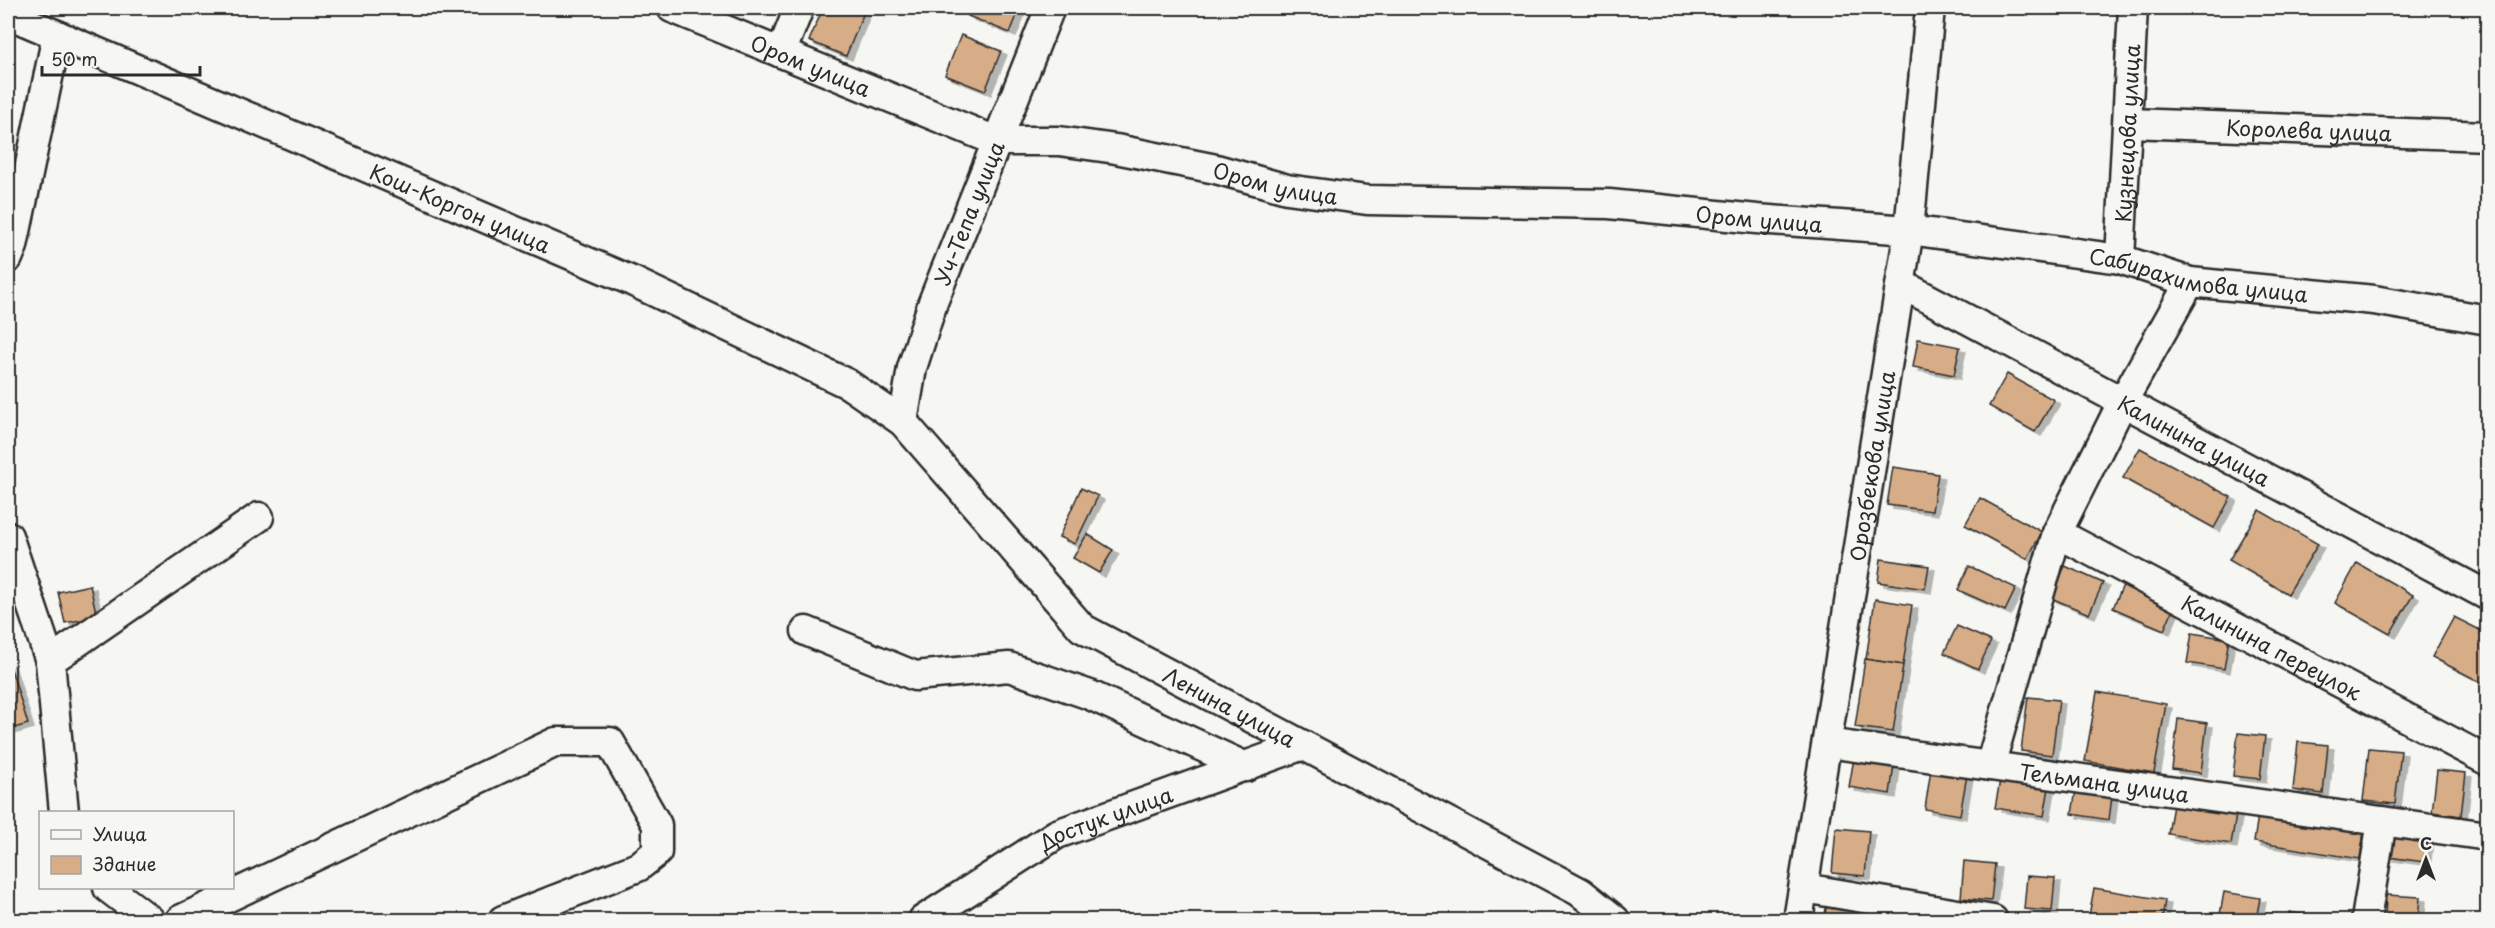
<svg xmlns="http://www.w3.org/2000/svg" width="2495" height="928" font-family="'Playpen Sans',sans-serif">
  <defs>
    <filter id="shadow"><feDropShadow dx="6" dy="4" stdDeviation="0" flood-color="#0004"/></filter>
  </defs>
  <rect width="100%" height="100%" fill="#f6f6f2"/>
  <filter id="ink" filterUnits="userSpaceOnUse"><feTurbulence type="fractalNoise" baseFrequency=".0167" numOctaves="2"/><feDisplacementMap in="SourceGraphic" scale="12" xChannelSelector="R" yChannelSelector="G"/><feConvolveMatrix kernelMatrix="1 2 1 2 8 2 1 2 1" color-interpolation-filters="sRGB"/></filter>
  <g filter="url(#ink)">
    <g fill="#d7ad88" stroke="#2b2b2b" stroke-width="1.5" filter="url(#shadow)">
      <path d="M823 8 865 10 846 56 809 41Z"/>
      <path d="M971 8H1020L1010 33 968 16Z"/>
      <path d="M961 35 1001 51 985 91 945 75Z"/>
      <path d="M1918 339 1960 347 1954 375 1913 367Z"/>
      <path d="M2007 374 2054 400 2035 432 1989 406Z"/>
      <path d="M2140 448 2231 497 2214 528 2123 478Z"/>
      <path d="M1893 467 1938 474 1932 511 1887 505Z"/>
      <path d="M1081 488 1098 496 1075 544 1059 537Z"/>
      <path d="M1980 498 2042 532 2027 559 1965 525Z"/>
      <path d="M2259 510 2318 544 2288 594 2229 560Z"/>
      <path d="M1087 534 1113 550 1099 573 1073 558Z"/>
      <path d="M1881 559 1929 566 1925 589 1878 582Z"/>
      <path d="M2357 563 2413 595 2390 634 2335 603Z"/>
      <path d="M1969 566 2016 588 2005 611 1958 590Z"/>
      <path d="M2065 566 2103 583 2089 614 2051 598Z"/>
      <path d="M2124 583 2175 605 2164 630 2113 608Z"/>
      <path d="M90 585 97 617 65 623 58 592Z"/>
      <path d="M1875 599 1912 605 1903 665 1866 659Z"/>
      <path d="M2454 617 2488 634V686L2432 657Z"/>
      <path d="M1957 626 1991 641 1978 669 1944 653Z"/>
      <path d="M2192 633 2229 639 2224 669 2187 663Z"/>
      <path d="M8 659 28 724 8 730Z"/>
      <path d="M1865 659 1903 665 1893 732 1855 727Z"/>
      <path d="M2097 692 2166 704 2154 773 2085 761Z"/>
      <path d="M2028 697 2059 700 2052 755 2021 751Z"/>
      <path d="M2178 719 2207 723 2201 773 2172 769Z"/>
      <path d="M2238 733 2265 736 2260 779 2233 776Z"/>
      <path d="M2298 742 2328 745 2323 794 2293 790Z"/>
      <path d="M2369 748 2401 751 2395 804 2363 801Z"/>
      <path d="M1854 758 1894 765 1890 794 1849 787Z"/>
      <path d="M1931 769 1967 775 1960 815 1925 809Z"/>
      <path d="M2437 770 2466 773 2461 816 2432 812Z"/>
      <path d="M2000 780 2049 788 2044 816 1995 808Z"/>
      <path d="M2076 790 2112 796 2109 820 2072 814Z"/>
      <path d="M2174 799 2237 809 2231 844 2168 834Z"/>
      <path d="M2258 815 2364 832 2360 859 2254 842Z"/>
      <path d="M1836 828 1869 831 1865 876 1832 873Z"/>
      <path d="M2392 831 2428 836 2424 862 2388 857Z"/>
      <path d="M1964 861 1995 864 1991 901 1961 898Z"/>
      <path d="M2027 876 2055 878 2052 911 2024 909Z"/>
      <path d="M2094 888 2165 900 2162 920H2120L2089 916Z"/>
      <path d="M2224 892 2260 898 2256 920H2219Z"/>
      <path d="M2386 895 2420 897 2418 920H2385Z"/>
      <path d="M1827 903 1859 909 1857 920H1824Z"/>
      <path d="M2289 912 2318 917 2317 920H2288Z"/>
    </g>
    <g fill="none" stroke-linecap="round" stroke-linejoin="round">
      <g stroke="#2b2b2b" stroke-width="33">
        <g id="minor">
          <path id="s1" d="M672 8 996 141H1059L1116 149 1216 169 1287 189 1367 200 1609 204 1757 219 1909 230 2120 259 2190 282 2374 300 2488 320"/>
          <path id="s2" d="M8 14 632 281 848 384 903 422 1082 628 1580 892 1615 920"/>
          <path d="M781 53 799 8"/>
          <path id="s3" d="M2129 123 2488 136"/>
          <path d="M8 258 13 246 57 35"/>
          <path id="s4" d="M2120 259 2133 8"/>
          <path id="s5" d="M1901 284 2488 596"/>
          <path id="s6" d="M903 422 912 368 933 302 1050 8"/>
          <path id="s7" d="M2057 533 2488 761"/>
          <path d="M8 536 50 661 64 812"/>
          <path d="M806 631 915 676 1009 667 1090 695 1246 767"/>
          <path d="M50 661 259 517"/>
          <path id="s8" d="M1827 743 2488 836"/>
          <path d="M1990 766 2057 533 2123 401 2190 282"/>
          <path d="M108 888 150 920"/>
          <path d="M1804 888 1993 920"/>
          <path d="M180 920 556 742H610L657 825V852L638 867 503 920"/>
          <path id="s9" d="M923 920 1057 834 1303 745"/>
          <path id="s10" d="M1798 920 1909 230 1930 8"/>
          <path d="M2366 920 2382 821"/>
        </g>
      </g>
      <use href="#minor" stroke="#f6f6f2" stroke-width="28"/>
    </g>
  </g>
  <g text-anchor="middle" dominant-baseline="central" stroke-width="5" stroke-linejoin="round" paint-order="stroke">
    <g font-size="21" fill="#2b2b2b" stroke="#f6f6f2">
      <text stroke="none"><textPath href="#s1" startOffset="150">Ором улица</textPath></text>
      <text stroke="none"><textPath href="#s3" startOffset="180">Королева улица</textPath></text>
      <text stroke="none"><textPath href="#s4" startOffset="126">Кузнецова улица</textPath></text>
      <text stroke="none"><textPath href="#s1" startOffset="634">Ором улица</textPath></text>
      <text stroke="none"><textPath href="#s2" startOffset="492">Кош-Коргон улица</textPath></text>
      <text stroke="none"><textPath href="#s6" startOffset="220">Уч-Тепа улица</textPath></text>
      <text stroke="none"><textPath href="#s1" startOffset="1120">Ором улица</textPath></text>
      <text stroke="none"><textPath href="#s1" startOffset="1564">Сабирахимова улица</textPath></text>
      <text stroke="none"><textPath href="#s5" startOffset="332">Калинина улица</textPath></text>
      <text stroke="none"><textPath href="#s10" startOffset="460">Орозбекова улица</textPath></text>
      <text stroke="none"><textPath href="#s7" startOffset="243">Калинина переулок</textPath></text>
      <text stroke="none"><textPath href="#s2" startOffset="1425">Ленина улица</textPath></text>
      <text stroke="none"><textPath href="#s8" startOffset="280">Тельмана улица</textPath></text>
      <text stroke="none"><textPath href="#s9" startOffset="210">Достук улица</textPath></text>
    </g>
  </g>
  <rect width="2495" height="928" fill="none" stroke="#f6f6f2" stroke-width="30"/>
  <rect x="15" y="15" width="2465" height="898" fill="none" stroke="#2b2b2b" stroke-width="2" filter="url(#ink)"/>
  <rect x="39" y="811" width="195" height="78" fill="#f6f6f2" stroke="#a5a5a2" stroke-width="1.5"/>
  <rect x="51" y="830" width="30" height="9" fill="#f6f6f2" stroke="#a5a5a2" stroke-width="1.5"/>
  <text x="93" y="841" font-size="18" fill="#2b2b2b">Улица</text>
  <rect x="51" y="856" width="30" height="18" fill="#d7ad88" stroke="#a5a5a2" stroke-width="1.5"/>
  <text x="93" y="871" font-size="18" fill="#2b2b2b">Здание</text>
  <g transform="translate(2426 859)" stroke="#f6f6f2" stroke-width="4.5" paint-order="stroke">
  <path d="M0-4.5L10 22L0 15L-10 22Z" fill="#2b2b2b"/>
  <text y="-9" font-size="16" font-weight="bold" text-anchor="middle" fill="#2b2b2b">С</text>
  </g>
  <path d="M42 66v9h158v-9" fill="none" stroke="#2b2b2b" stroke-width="3"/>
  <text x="51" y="66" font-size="18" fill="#2b2b2b" stroke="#f6f6f2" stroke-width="4.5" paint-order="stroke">50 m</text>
</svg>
